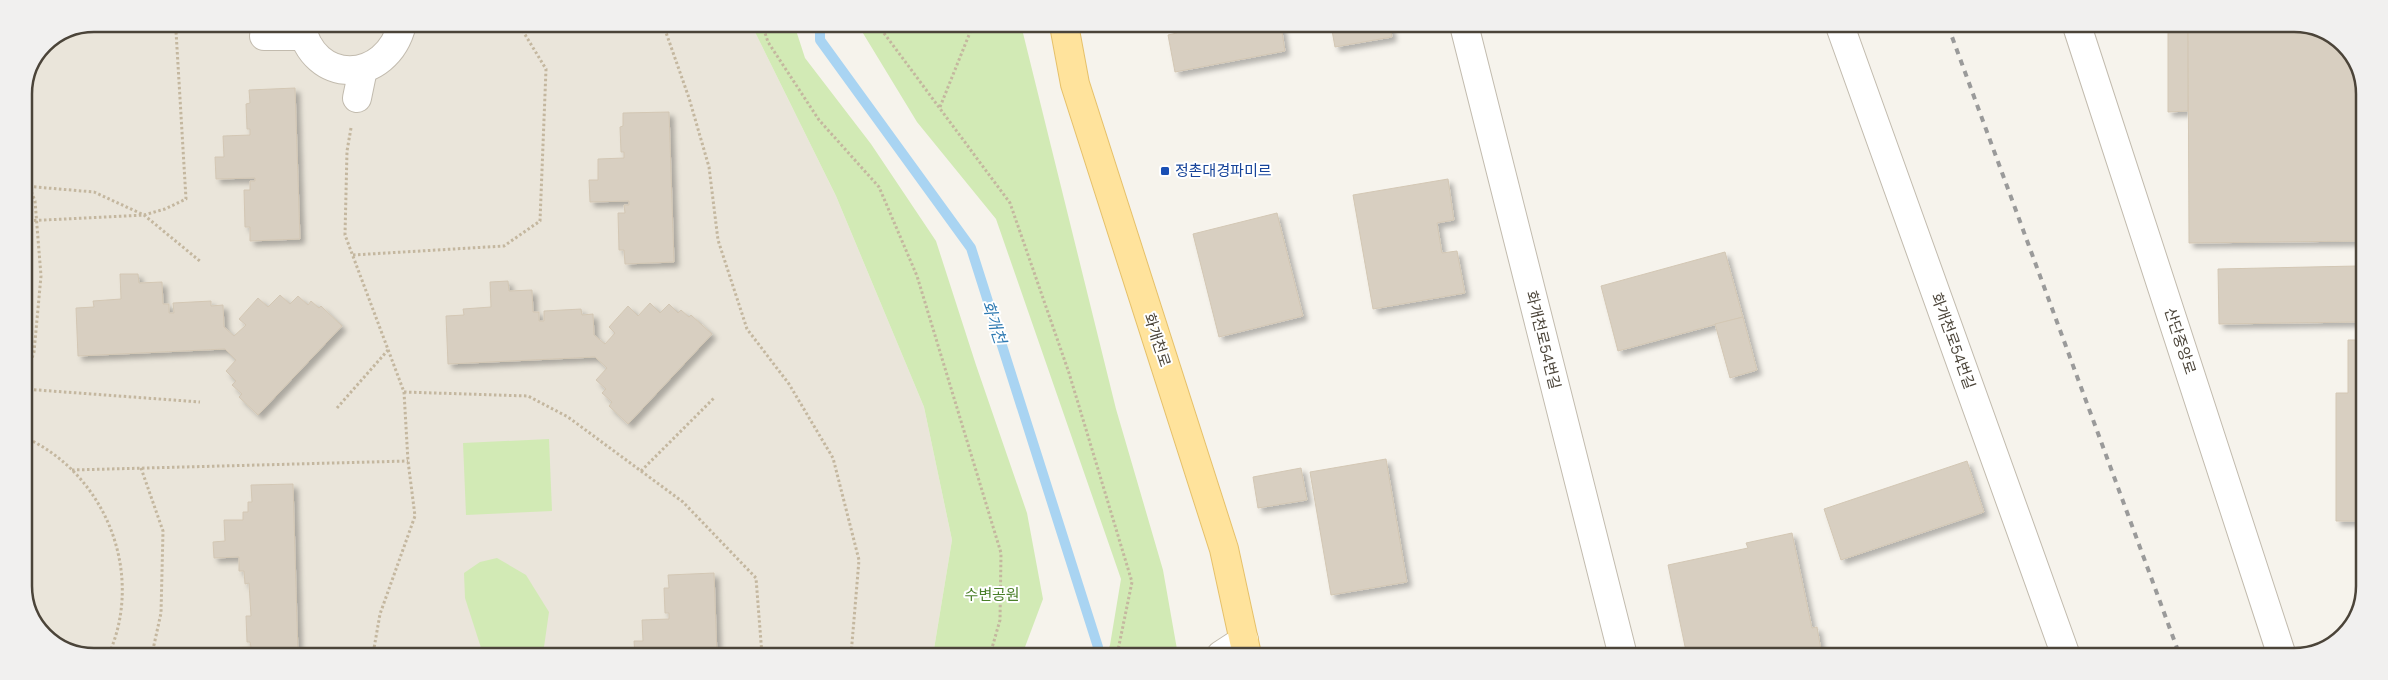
<svg xmlns="http://www.w3.org/2000/svg" width="2388" height="680" font-family="'DM Sans','Noto Sans KR',sans-serif">
  <defs>
    <filter id="shadow"><feDropShadow dx="4.5" dy="4.5" stdDeviation="2.5" flood-color="#0004"/></filter>
  </defs>
  <rect width="100%" height="100%" fill="#f6f3ec"/>
  <path fill="#eae5da" d="M94 24H751L836 196 924 407 952 540 933 655 76 654 41 632 24 591V94L45 44Z"/>
  <g fill="#d2eab5">
    <path d="M751 24H794L805 58 871 144 936 241 976 365 1027 513 1043 599 1022 655H933L952 540 924 407 836 196Z"/>
    <path d="M858 25H1021L1116 409 1163 570 1178 655H1106L1110 645 1121 579 996 219 917 122Z"/>
    <path d="M549 439 552 511 466 515 463 443Z"/>
    <path d="M497 558 526 575 549 612 543 654H483L465 598 464 573 480 562Z"/>
  </g>
  <g fill="none" stroke-linecap="round" stroke-linejoin="round">
    <path stroke="#a9d4f2" stroke-width="10" d="M820 25V40L971 248 1098 647 1094 655"/>
  </g>
  <g fill="#d8cfc1" stroke="#d3c7b4" filter="url(#shadow)">
    <path d="M1175 25H1281L1285 51 1175 72 1168 35 1177 33Z"/>
    <path d="M1331 25H1390L1392 37 1335 47Z"/>
    <path d="M2168 26H2188V111L2168 112Z"/>
    <path d="M2188 26H2312L2347 48 2364 89 2363 241 2189 243Z"/>
    <path d="M295 88 300 239 250 241V227H245L244 190H250V181H255V178L216 179 215 157H224L223 136 250 135V129H247L246 104 250 103 249 90Z"/>
    <path d="M669 112 674 262 625 264 624 250H619L618 213H625L624 205H629V201L590 202 589 180H598V159L624 158V152H621L620 127 623 126V113Z"/>
    <path d="M1448 179 1454 220 1437 223 1442 253 1457 251 1465 293 1373 309 1353 195Z"/>
    <path d="M1277 213 1303 316 1219 337 1193 234Z"/>
    <path d="M1725 252 1743 317 1618 351 1601 286Z"/>
    <path d="M2357 266 2358 322 2219 324 2218 269Z"/>
    <path d="M120 274H138L139 283 162 282 163 304H169V313H174L173 303 211 301V306L223 305 224 327 234 336 246 325 239 319 258 298 268 307 280 295 290 304 298 296 308 305 311 301 319 308 321 306 342 326 258 415 239 397 242 394 232 385 236 381 226 371 236 360 225 349 78 356 76 308 94 307 93 301 121 299Z"/>
    <path d="M508 281 509 291 532 290 533 312H539V321H544V311L581 309 582 315 593 314 594 335 605 344 615 333 609 327 628 306 638 316 650 303 660 313 669 304 678 313 681 310 689 317 691 315 712 334 628 424 609 406 612 402 602 393 606 389 596 380 607 368 595 357 448 364 446 316 464 315 463 309 491 307 490 282Z"/>
    <path d="M1743 317 1757 370 1730 378 1715 324Z"/>
    <path d="M2348 340H2363L2362 521H2336V393H2348Z"/>
    <path d="M1386 459 1407 582 1331 595 1310 472Z"/>
    <path d="M1967 461 1984 512 1841 560 1824 509Z"/>
    <path d="M1301 468 1307 500 1258 508 1253 477Z"/>
    <path d="M293 484 298 654H224V648L251 647 250 642H247L246 616H251L249 583 245 584 244 571H239V557L214 558 213 542 225 541 224 520H243V512H248V502H252L251 485Z"/>
    <path d="M1792 533 1812 628 1817 627 1822 656H1687L1668 565 1748 548 1746 543Z"/>
    <path d="M714 573 717 655H635L634 641H643L642 620 669 619V613H665L664 588H669L668 575Z"/>
  </g>
  <g fill="none" stroke-linecap="round" stroke-linejoin="round">
    <g stroke="#c2bbae" stroke-width="30">
      <g id="minor">
        <path d="M301 24C312 86 387 85 402 24"/>
        <path d="M1464 25 1623 656"/>
        <path d="M1840 26 2066 656"/>
        <path d="M2077 26 2282 656"/>
        <path d="M264 36H303"/>
        <path d="M357 98 363 69"/>
        <path d="M1221 655 1244 640"/>
      </g>
    </g>
    <g stroke="#e6c16a" stroke-width="30">
      <path id="major" d="M1064 25 1075 84 1224 549 1247 655"/>
    </g>
    <g stroke="#c4b79f" stroke-width="3" stroke-dasharray="2.5 2.5" stroke-linecap="butt">
      <path d="M663 24 689 98 709 167 718 240 747 329 789 384 833 458 859 560 851 655"/>
      <path d="M762 24 768 42 819 120 879 187 917 276 1001 553 1000 620 990 655"/>
      <path d="M878 25 1010 203 1069 373 1132 582 1117 655"/>
      <path d="M940 107 973 25"/>
      <path d="M351 128 347 151 345 235 404 392 408 461 415 516 380 614 373 654"/>
      <path d="M24 173 35 201 41 276 34 352 24 382"/>
      <path d="M24 186 94 192 144 215 201 262"/>
      <path d="M24 221 144 215 165 209 186 199 176 31 170 24"/>
      <path d="M353 255 504 246 540 221 546 69 521 28 510 24"/>
      <path d="M24 389 200 402"/>
      <path d="M404 392 528 396 568 417 683 502 756 578 762 655"/>
      <path d="M337 408 388 350"/>
      <path d="M24 437C105 473 145 572 109 654"/>
      <path d="M141 468 163 531 161 613 152 654"/>
      <path d="M72 470 408 461"/>
      <path d="M641 471 715 397"/>
    </g>
    <use href="#minor" stroke="#fff" stroke-width="28"/>
    <use href="#major" stroke="#ffe39c" stroke-width="28"/>
    <path stroke="#9a9a9a" stroke-width="4" stroke-dasharray="6 6" stroke-linecap="butt" d="M1948 26 2180 656"/>
  </g>
  <rect fill="#1a4fb4" stroke="#fff" stroke-width="2" x="1160" y="166" width="10" height="10" rx="2.5"/>
  <g text-anchor="middle" dominant-baseline="central" stroke-width="4" stroke-linejoin="round" paint-order="stroke">
    <g font-size="15" fill="#164399" stroke="#fff" text-anchor="start">
      <text x="1175" y="171">정촌대경파미르</text>
    </g>
    <g font-size="15" fill="#4b4439" stroke="#fff">
      <text transform="translate(1157 340) rotate(72)">화개천로</text>
      <text transform="translate(1543 340) rotate(76)">화개천로54번길</text>
      <text transform="translate(1953 341) rotate(70)">화개천로54번길</text>
      <text transform="translate(2180 341) rotate(72)">산단중앙로</text>
    </g>
    <g font-size="15" fill="#4a7f2a" stroke="#fff">
      <text x="992" y="595">수변공원</text>
    </g>
    <g font-size="16" font-style="italic" fill="#2e7ab2" stroke="#fff">
      <text transform="translate(994 322) rotate(72)">화개천</text>
    </g>
  </g>
  <path d="M0 0H2388V680H0ZM94 32H2294A62 62 0 0 1 2356 94V586A62 62 0 0 1 2294 648H94A62 62 0 0 1 32 586V94A62 62 0 0 1 94 32Z" fill="#f1f0ef" fill-rule="evenodd"/>
  <path fill="none" stroke="#4b4439" stroke-width="2.5" d="M94 32H2294A62 62 0 0 1 2356 94V586A62 62 0 0 1 2294 648H94A62 62 0 0 1 32 586V94A62 62 0 0 1 94 32Z"/>
</svg>
